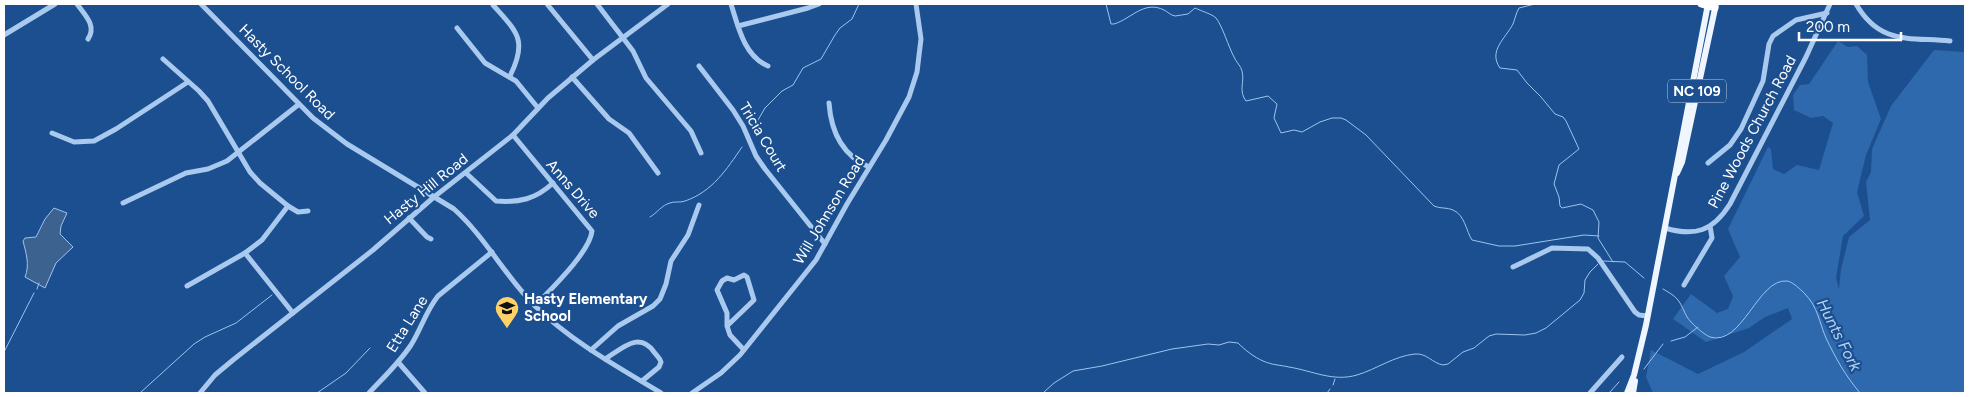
<svg xmlns="http://www.w3.org/2000/svg" width="1969" height="397" font-family="Figtree,sans-serif">
  <rect width="100%" height="100%" fill="#1b4f8f"/>
  <path fill="#2e69ad" d="M1838 41 1848 47 1857 46 1867 55 1868 82 1881 119 1866 155 1857 192 1864 216 1843 236 1836 278 1839 289 1841 269 1849 237 1870 220 1866 182 1871 172 1872 149 1891 106 1934 50 1965 52V393H1653L1646 377 1651 350 1698 374 1744 352 1792 319 1788 308 1765 317 1749 328 1706 342 1673 319 1691 294 1717 313 1728 309 1733 296 1724 276 1740 257 1728 229 1768 147 1771 149 1773 169 1784 174 1797 165 1819 170 1833 123 1823 116 1811 118 1794 110 1793 95 1800 85 1809 84Z"/>
  <path fill="#3c6290" stroke="#9cc4f0" d="M54 208 67 213 61 226 60 234 73 247 56 263 45 288 25 277C30 265 26 253 23 241L25 238 36 237 45 219Z"/>
  <g fill="none" stroke-linecap="round" stroke-linejoin="round">
    <g stroke="#9cc4f0" stroke-width="1">
      <path d="M1106 4 1111 24H1114C1131 19 1144 0 1164 10 1168 12 1170 15 1175 16L1188 14 1195 8C1201 11 1212 14 1216 18 1222 25 1229 48 1234 57 1236 62 1241 66 1242 71 1245 82 1238 90 1246 101L1268 96 1277 104 1274 118 1281 133 1294 130 1302 132 1320 122 1332 118H1341L1346 120 1366 135 1434 206C1440 209 1447 207 1453 210 1465 215 1466 231 1472 240L1499 246H1515L1584 235 1599 236"/>
      <path d="M1535 4 1519 8C1516 13 1515 19 1513 24 1505 39 1488 51 1500 68L1517 70 1527 83 1541 97 1555 114 1563 117 1566 121 1579 149 1559 165 1554 184 1559 197 1560 206 1562 208 1581 204 1593 210 1599 222 1598 238 1613 262"/>
      <path d="M754 127 765 108 782 91 793 85 803 68 821 59 835 35 840 28 852 19 859 4"/>
      <path d="M650 217C657 213 662 205 670 203 674 201 680 203 685 201 712 192 727 169 742 147"/>
      <path d="M1603 261 1625 262 1644 278"/>
      <path d="M37 289 39 283"/>
      <path d="M1663 289C1668 292 1674 295 1678 300 1682 305 1684 312 1687 317 1691 323 1703 334 1710 337 1742 347 1758 278 1787 281 1793 282 1800 289 1805 294 1818 307 1819 322 1826 338 1836 359 1845 375 1860 393"/>
      <path d="M1671 341 1685 337 1698 327"/>
      <path d="M4 352 34 293"/>
      <path d="M1644 369 1663 344"/>
      <path d="M1333 385 1335 379"/>
      <path d="M140 393 194 344 205 337 236 323 272 295"/>
      <path d="M317 393 346 373 370 348"/>
      <path d="M1043 393 1054 383 1073 371 1102 366 1172 349 1208 344 1219 345 1229 342 1238 343C1245 350 1254 357 1263 361 1272 365 1280 365 1289 367 1313 371 1333 382 1357 375 1377 369 1394 356 1415 354 1427 353 1432 363 1443 365L1448 364 1463 352 1474 348 1489 336 1496 334 1525 335 1536 333 1546 328 1580 300 1584 293 1585 280 1590 272 1598 264"/>
      <path d="M1327 393 1330 389"/>
      <path d="M1609 393 1619 382"/>
    </g>
    <g stroke="#a9c9ee" stroke-width="5">
      <path d="M77 4C85 15 97 26 88 39"/>
      <path d="M201 4 313 118 347 144 454 209C486 238 505 276 535 306 572 342 618 367 661 393"/>
      <path d="M547 4 593 60"/>
      <path d="M597 4 633 51 646 78 691 131 701 153"/>
      <path d="M731 4C738 26 744 56 768 66"/>
      <path d="M1856 4C1880 45 1909 37 1950 41"/>
      <path d="M493 5C517 32 528 40 510 76"/>
      <path d="M738 26 808 8 819 4"/>
      <path d="M457 28 485 63 516 81 538 108"/>
      <path d="M4 35 55 4"/>
      <path d="M163 59 199 91 208 101 250 172 260 183 288 206 298 212 308 211"/>
      <path d="M699 66 733 110 743 126 756 156 765 169 825 244"/>
      <path d="M572 77 609 119 629 133 658 173"/>
      <path d="M829 103C831 132 842 155 869 167"/>
      <path d="M52 133 74 142 94 141 116 129 188 82"/>
      <path d="M513 135 592 231C590 252 550 290 535 306"/>
      <path d="M1708 163 1730 145 1741 129 1763 81 1769 44 1773 36 1796 20 1827 13"/>
      <path d="M466 173 496 201C519 203 536 199 553 183"/>
      <path d="M123 203 186 173 208 169 227 161 298 105"/>
      <path d="M409 218 427 237 431 239"/>
      <path d="M1665 228C1695 237 1713 231 1730 204L1806 57 1830 4"/>
      <path d="M245 253 293 313"/>
      <path d="M1513 267 1552 248 1588 249 1598 258 1635 312 1639 315 1647 316"/>
      <path d="M1684 285 1712 238 1710 226"/>
      <path d="M187 286 245 253 262 240 288 206"/>
      <path d="M727 326 754 300 747 277 744 275 734 280 727 278 722 281 717 290 727 313V326L730 335 744 350"/>
      <path d="M591 350 618 326 653 306 660 299 666 284 671 261 688 235 699 205"/>
      <path d="M605 359C623 348 639 331 654 352 657 356 660 358 661 362L659 367 642 381"/>
      <path d="M398 362 425 393"/>
      <path d="M200 393 215 375 233 360 373 250 434 197 513 135 548 98 593 60 668 4"/>
      <path d="M369 393C383 378 399 363 411 345 421 329 426 311 438 296L492 252"/>
      <path d="M692 393 721 373 740 355 816 260 847 204 886 140 909 97 917 72 921 39 916 4"/>
      <path d="M1590 393 1622 357"/>
    </g>
    <g stroke="#f0f6ff" stroke-width="6">
      <path d="M1677 173 1682 162 1716 4"/>
      <path d="M1627 393 1634 375 1646 325 1708 4"/>
      <path d="M1633 393 1635 381"/>
    </g>
    <path stroke="#fff" stroke-width="7" d="M1701 4 1715 8"/>
  </g>
  <defs>
    <g id="school-pin" transform="scale(1.25)"><path d="M0 17L-7.5 6A9.5 9.5 0 1 1 7.5 6Z" fill="#ffd166" stroke="#1b4f8f"/><path d="M0-5L7-2L0 1L-7-2ZM-4 1L0 2.5L4 1V4Q0 6-4 4Z" fill="#111"/></g>
  </defs>
  <g fill-rule="evenodd">
    <use href="#school-pin" x="507" y="308"/>
  </g>
  <g text-anchor="middle" dominant-baseline="central" stroke-width="4.5" stroke-linejoin="round" paint-order="stroke">
    <rect fill="#1b4f8f" stroke="#bbcadd" stroke-width="1" x="1668" y="79.5" width="58" height="23" rx="4"/>
    <g font-size="14" font-weight="bold" fill="#fff">
      <text x="1697" y="91">NC 109</text>
    </g>
    <g font-size="15" fill="#fff" stroke="#1b4f8f">
      <text transform="translate(287 72) rotate(45)">Hasty School Road</text>
      <text transform="translate(1752 132) rotate(-62)">Pine Woods Church Road</text>
      <text transform="translate(763 137) rotate(59)">Tricia Court</text>
      <text transform="translate(426 189) rotate(-39)">Hasty Hill Road</text>
      <text transform="translate(573 189) rotate(49)">Anns Drive</text>
      <text transform="translate(829 210) rotate(-59)">Will Johnson Road</text>
      <text transform="translate(407 324) rotate(-58)">Etta Lane</text>
    </g>
    <g font-size="15" font-weight="bold" fill="#fff" stroke="#1b4f8f" text-anchor="start">
      <text x="524" y="299">Hasty Elementary<tspan x="524" dy="17">School</tspan></text>
    </g>
    <g font-size="16" font-style="italic" fill="#b5d3f5" stroke="#1b4f8f">
      <text transform="translate(1839 335) rotate(63)">Hunts Fork</text>
    </g>
  </g>
  <rect width="1969" height="397" fill="none" stroke="#ffffff" stroke-width="10"/>
  <path d="M1799 32v8h102v-8" fill="none" stroke="#ffffff" stroke-width="2.5"/>
  <text x="1806" y="32" font-size="15" fill="#ffffff" stroke="#1b4f8f" stroke-width="4" paint-order="stroke">200 m</text>
</svg>
